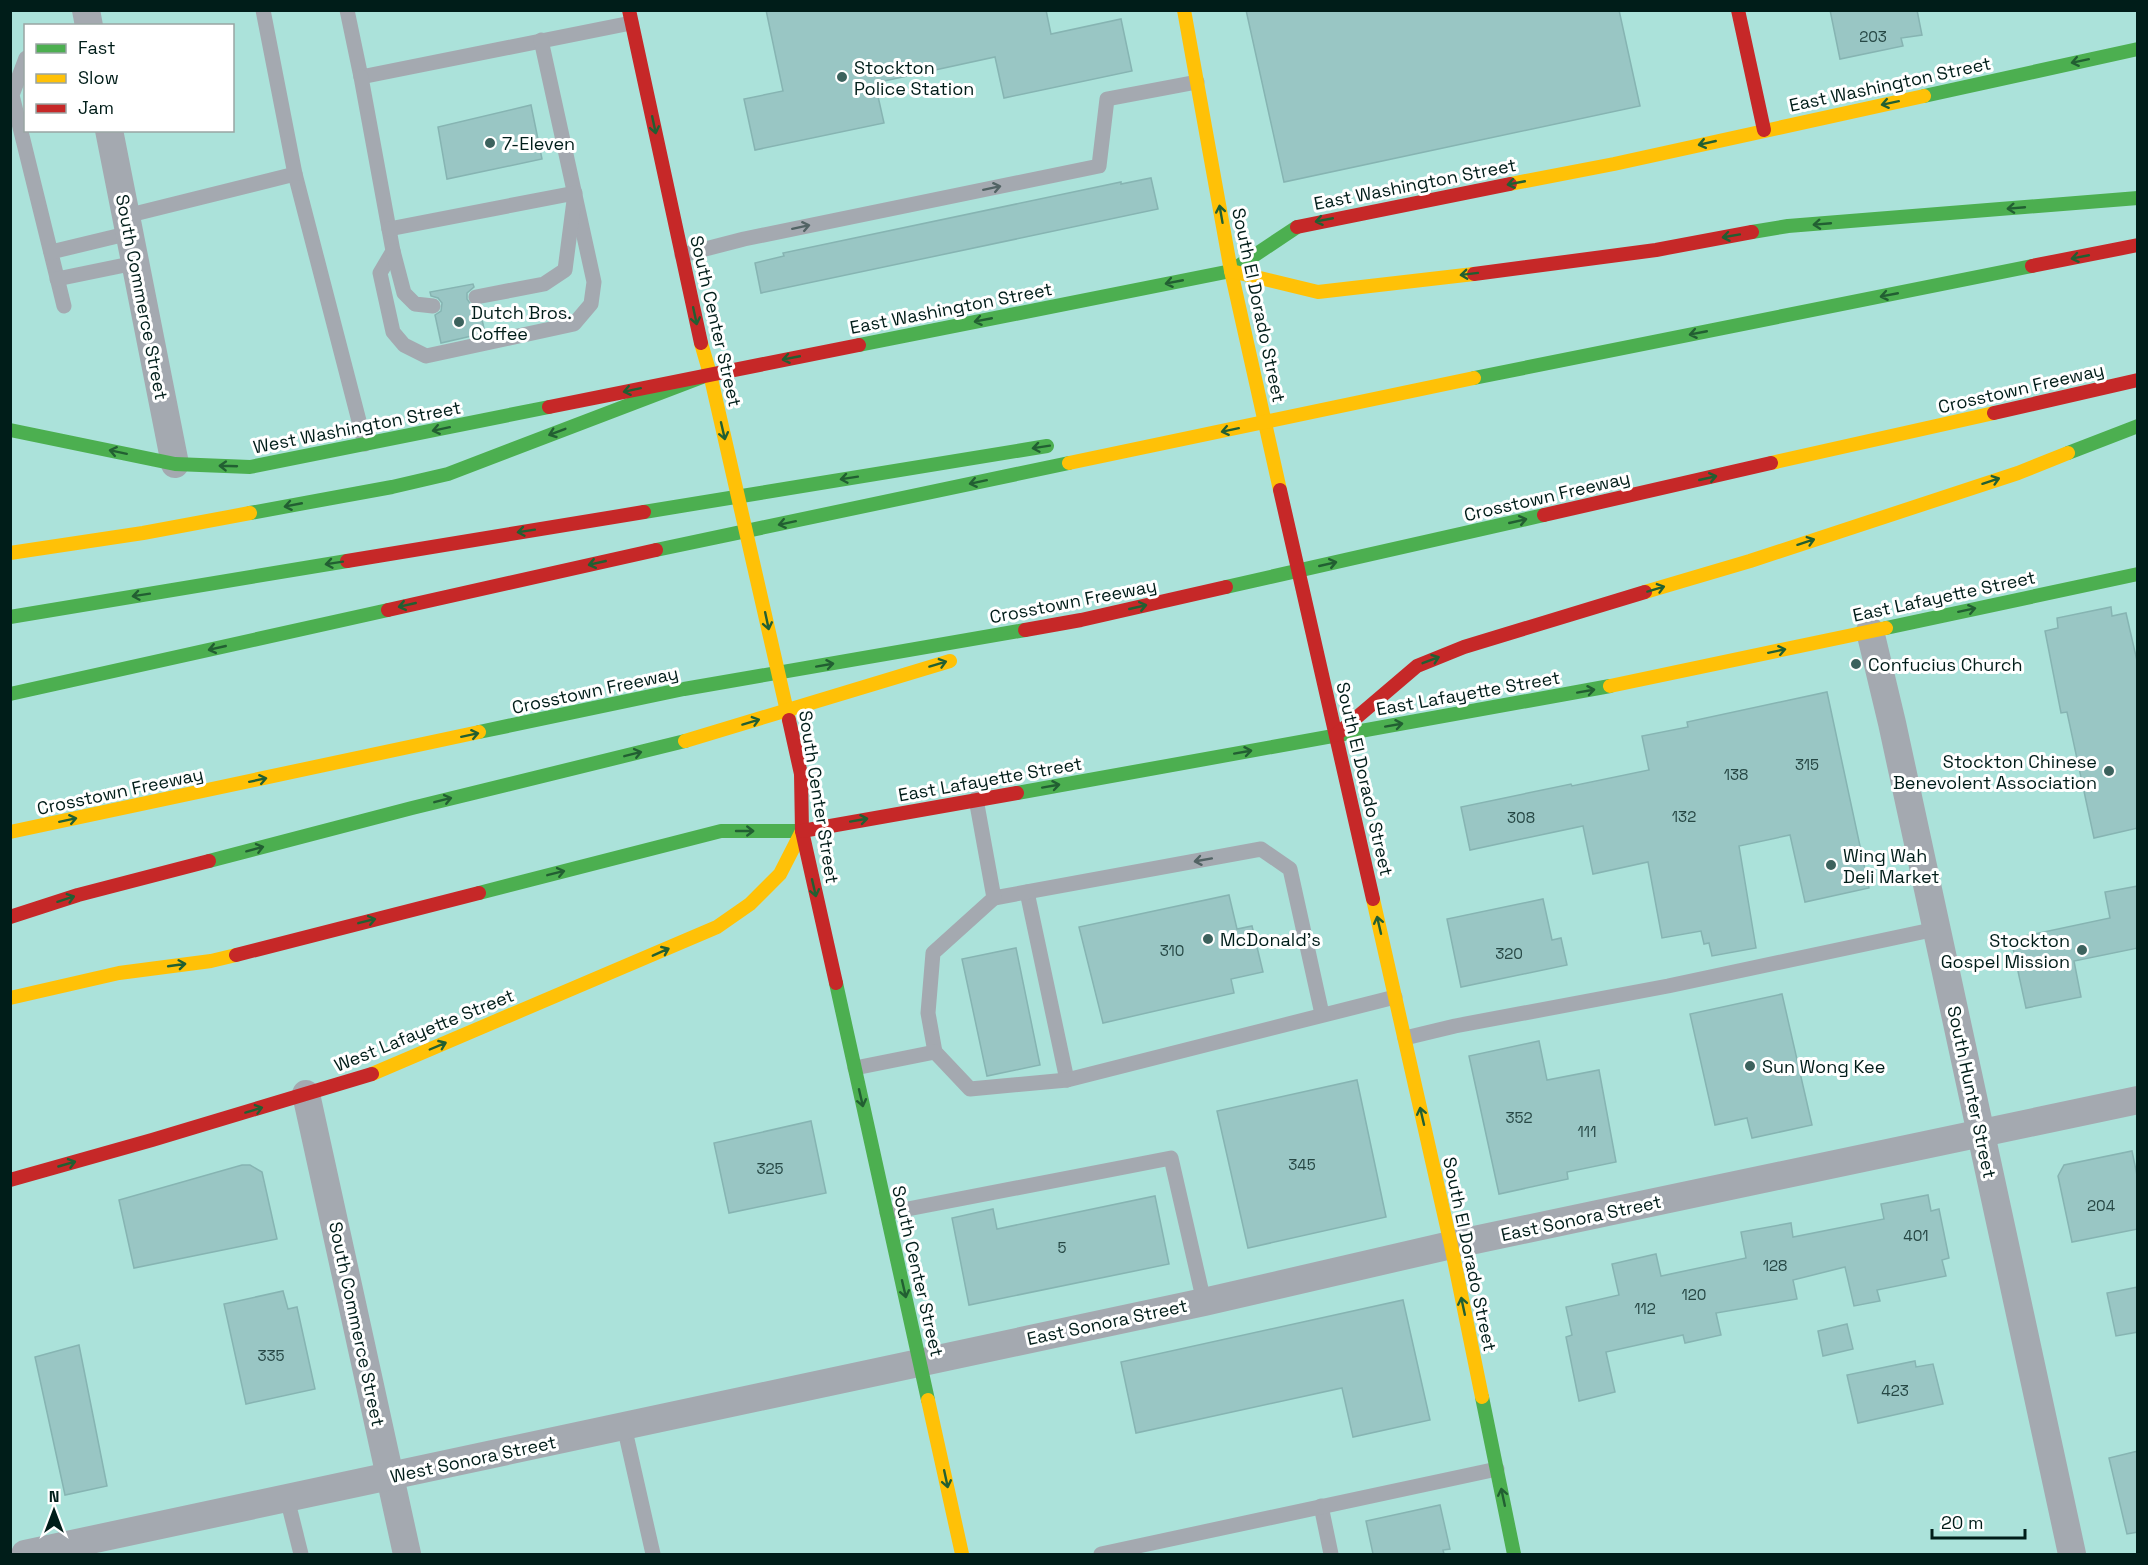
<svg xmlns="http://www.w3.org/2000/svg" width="2148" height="1565" font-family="'Space Grotesk',sans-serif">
  <rect width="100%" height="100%" fill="#abe2da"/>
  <g fill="#99c6c4" stroke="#86b4b2" stroke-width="1.5">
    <path d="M766 10H1046L1051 34 1121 19 1132 71 1004 98 995 57 875 83 884 123 755 150 744 99 783 91Z"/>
    <path d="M1246 10H1619L1640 106 1284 182Z"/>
    <path d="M1830 10H1917L1922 35 1901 38 1903 46 1840 59Z"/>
    <path d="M531 105 542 159 447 179 438 127Z"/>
    <path d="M1151 178 1158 209 761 293 755 263 784 256 783 253 1121 182V184Z"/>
    <path d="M473 284 474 287 467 293V299L472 306H479L485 333 441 343 435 315 441 311 442 303 438 298 431 296 430 292Z"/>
    <path d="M2111 607 2112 616 2126 613 2138 665V828L2094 838 2067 712 2061 713 2045 631 2058 628 2057 618Z"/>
    <path d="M1827 692 1869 888 1805 902 1790 835 1739 846 1756 948 1712 956 1709 943 1704 944 1701 931 1662 938 1648 862 1593 874 1583 826 1470 850 1461 807 1571 784 1572 786 1649 770 1642 736 1688 727 1687 722Z"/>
    <path d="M2138 886V948L2074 961 2081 997 2026 1008 2011 939 2110 918 2105 892Z"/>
    <path d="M1229 895 1237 929 1252 926 1263 972 1231 979 1234 993 1103 1023 1079 927Z"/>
    <path d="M1543 899 1552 940 1561 938 1567 965 1461 987 1447 919Z"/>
    <path d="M1016 948 1040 1065 987 1076 962 959Z"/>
    <path d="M1782 994 1812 1125 1752 1138 1747 1118 1715 1125 1690 1014Z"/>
    <path d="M1539 1041 1547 1080 1599 1070 1616 1162 1567 1172 1568 1179 1499 1194 1469 1056Z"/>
    <path d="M1357 1080 1386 1217 1248 1248 1217 1111Z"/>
    <path d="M811 1121 826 1193 729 1213 714 1143Z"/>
    <path d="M2132 1151 2138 1180V1229L2072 1242 2058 1176 2064 1165Z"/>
    <path d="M242 1165H250L262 1172 277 1239 134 1268 119 1200Z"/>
    <path d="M1928 1195 1931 1211 1939 1209 1949 1258 1942 1260 1946 1276 1877 1290 1880 1301 1854 1306 1845 1267 1793 1280 1797 1299 1716 1313 1721 1335 1685 1343 1683 1335 1606 1352 1615 1392 1579 1401 1566 1337 1572 1335 1566 1307 1619 1295 1612 1264 1656 1254 1661 1276 1746 1258 1741 1232 1791 1223 1793 1237 1884 1219 1881 1204Z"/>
    <path d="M1155 1196 1169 1264 969 1305 952 1218 993 1209 997 1229Z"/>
    <path d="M2138 1287V1332L2116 1336 2107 1293Z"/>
    <path d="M283 1291 288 1309 297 1307 315 1389 246 1404 224 1304Z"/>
    <path d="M1403 1300 1430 1420 1353 1437 1342 1388 1136 1433 1121 1362Z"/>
    <path d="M1847 1324 1853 1349 1823 1356 1818 1331Z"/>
    <path d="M79 1345 107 1486 65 1495 35 1357Z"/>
    <path d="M1915 1361 1916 1367 1933 1364 1943 1404 1858 1423 1847 1375Z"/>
    <path d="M2138 1451V1532L2127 1534 2109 1458Z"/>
    <path d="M1440 1505 1450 1549 1443 1550 1444 1554H1373L1366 1521Z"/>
  </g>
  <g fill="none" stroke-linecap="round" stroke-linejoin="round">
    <g stroke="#a4a9b0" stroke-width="15">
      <path d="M347 10 361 77 631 23"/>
      <path d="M26 58 12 95 64 306"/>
      <path d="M361 77 393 251 380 273 393 332 404 345 426 356 574 324 591 304 594 282 541 40"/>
      <path d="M295 174 365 444"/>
      <path d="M126 216 295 174 263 10"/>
      <path d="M389 229 575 193 565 270 544 284 476 297"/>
      <path d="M393 251 404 293 415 304 433 306"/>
      <path d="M51 252 130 233"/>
      <path d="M682 255 744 239 1099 166 1107 99 1197 82"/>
      <path d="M57 279 135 263"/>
      <path d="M1027 892 1067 1080"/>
      <path d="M994 898 1261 849 1290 869 1322 1014"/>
      <path d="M1405 1038 1455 1026 1668 986 1936 929"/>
      <path d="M935 1052 928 1013 933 953 994 898 976 799"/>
      <path d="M855 1068 935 1052 970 1089 1067 1080 1395 997"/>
      <path d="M887 1213 1171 1158 1204 1302"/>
      <path d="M624 1426 653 1554"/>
      <path d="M287 1498 301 1554"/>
      <path d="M1321 1506 1331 1554"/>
      <path d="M1101 1554 1497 1469"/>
    </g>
    <g stroke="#a4a9b0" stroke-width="28">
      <path d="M86 10 89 26"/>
      <path d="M109 130 175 464"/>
      <path d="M1870 631 1892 723 2072 1554"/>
      <path d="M306 1094 407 1554"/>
      <path d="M25 1554 1204 1302 1451 1245 2138 1100"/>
    </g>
    <g stroke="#4caf50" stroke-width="14">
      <path d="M1924 96 2138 49"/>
      <path d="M1752 232 1788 226 2138 198"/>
      <path d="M859 345 1231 271 1297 227"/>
      <path d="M1474 378 2032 266"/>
      <path d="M10 430 175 464 250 467 549 407"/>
      <path d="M2068 453 2138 426"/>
      <path d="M644 512 1047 446"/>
      <path d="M250 513 392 487 448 474 710 374"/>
      <path d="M656 550 1069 463"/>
      <path d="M1226 587 1544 515"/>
      <path d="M10 617 347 561"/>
      <path d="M1886 628 2138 574"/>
      <path d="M10 694 388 610"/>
      <path d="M479 732 684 689 1025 630"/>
      <path d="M1017 793 1610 686"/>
      <path d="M209 861 412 808 685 741"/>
      <path d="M479 893 721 831H802"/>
      <path d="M836 983 928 1400"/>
      <path d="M1482 1397 1514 1554"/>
    </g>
    <g stroke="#ffc107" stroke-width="14">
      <path d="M1184 10 1231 271 1280 490"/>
      <path d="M1510 184 1614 164 1924 96"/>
      <path d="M1231 271 1318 292 1474 274"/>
      <path d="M701 343 710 374 789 720"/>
      <path d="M1069 463 1474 378"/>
      <path d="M1771 463 1994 413"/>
      <path d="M10 553 143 533 250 513"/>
      <path d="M1645 592 1750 561 2018 473 2068 453"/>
      <path d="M1610 686 1886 628"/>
      <path d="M685 741 950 661"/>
      <path d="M10 832 479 732"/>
      <path d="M1373 899 1451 1245 1482 1397"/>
      <path d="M10 998 119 973 211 961 236 955"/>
      <path d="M372 1074 717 927 750 904 780 874 802 831"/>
      <path d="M928 1400 962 1554"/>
    </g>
    <g stroke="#c62828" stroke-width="14">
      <path d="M629 10 701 343"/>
      <path d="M1738 10 1764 130"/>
      <path d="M1297 227 1510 184"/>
      <path d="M2032 266 2138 245"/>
      <path d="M1474 274 1656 250 1752 232"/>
      <path d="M549 407 859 345"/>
      <path d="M1994 413 2138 380"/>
      <path d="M1280 490 1373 899"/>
      <path d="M1544 515 1771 463"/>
      <path d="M347 561 644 512"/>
      <path d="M388 610 656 550"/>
      <path d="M1025 630 1081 620 1226 587"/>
      <path d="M789 720 801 774 802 831 836 983"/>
      <path d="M1336 735 1417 666 1464 647 1645 592"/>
      <path d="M802 831 1017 793"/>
      <path d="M10 917 78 895 209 861"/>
      <path d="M236 955 479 893"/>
      <path d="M10 1180 152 1140 372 1074"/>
    </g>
  </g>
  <defs><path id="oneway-shaft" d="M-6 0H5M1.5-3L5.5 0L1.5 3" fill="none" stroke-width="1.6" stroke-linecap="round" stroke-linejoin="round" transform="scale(1.5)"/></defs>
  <g stroke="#225f32">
    <use href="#oneway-shaft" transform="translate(2080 61) rotate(168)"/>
    <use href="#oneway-shaft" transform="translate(1890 103) rotate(168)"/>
    <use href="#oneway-shaft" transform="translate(654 125) rotate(78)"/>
    <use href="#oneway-shaft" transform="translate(1707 143) rotate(167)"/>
    <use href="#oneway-shaft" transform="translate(1516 183) rotate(169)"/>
    <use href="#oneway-shaft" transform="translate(2016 208) rotate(175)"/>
    <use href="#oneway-shaft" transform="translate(1221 214) rotate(-100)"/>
    <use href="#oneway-shaft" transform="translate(1324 220) rotate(169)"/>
    <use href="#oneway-shaft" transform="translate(1822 224) rotate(175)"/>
    <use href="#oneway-shaft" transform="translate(1731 236) rotate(170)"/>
    <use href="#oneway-shaft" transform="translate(2080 257) rotate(169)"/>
    <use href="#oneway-shaft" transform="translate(1469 274) rotate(173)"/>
    <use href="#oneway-shaft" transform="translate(1174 282) rotate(169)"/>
    <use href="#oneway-shaft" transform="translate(1889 295) rotate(169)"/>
    <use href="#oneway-shaft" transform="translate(695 316) rotate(78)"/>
    <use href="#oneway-shaft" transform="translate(983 320) rotate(169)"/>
    <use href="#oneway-shaft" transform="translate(1698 333) rotate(169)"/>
    <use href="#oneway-shaft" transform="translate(791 358) rotate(169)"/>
    <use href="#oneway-shaft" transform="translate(632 390) rotate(168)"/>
    <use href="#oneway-shaft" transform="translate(441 429) rotate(168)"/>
    <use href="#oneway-shaft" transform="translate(1230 430) rotate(168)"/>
    <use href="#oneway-shaft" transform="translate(723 431) rotate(77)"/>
    <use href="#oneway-shaft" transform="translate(557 432) rotate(159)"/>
    <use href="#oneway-shaft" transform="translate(1041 447) rotate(171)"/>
    <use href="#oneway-shaft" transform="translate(118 452) rotate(-168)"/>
    <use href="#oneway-shaft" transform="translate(228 466) rotate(-178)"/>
    <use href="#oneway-shaft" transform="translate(849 478) rotate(171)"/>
    <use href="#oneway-shaft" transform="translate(1708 478) rotate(-13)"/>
    <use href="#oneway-shaft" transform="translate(1991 481) rotate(-18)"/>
    <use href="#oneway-shaft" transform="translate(978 482) rotate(168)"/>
    <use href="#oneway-shaft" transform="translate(293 505) rotate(169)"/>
    <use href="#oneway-shaft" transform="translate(1518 521) rotate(-13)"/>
    <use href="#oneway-shaft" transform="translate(787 523) rotate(168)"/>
    <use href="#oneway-shaft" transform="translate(526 531) rotate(171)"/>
    <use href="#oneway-shaft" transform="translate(1806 542) rotate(-18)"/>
    <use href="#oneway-shaft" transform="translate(334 563) rotate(171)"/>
    <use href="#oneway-shaft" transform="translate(597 563) rotate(167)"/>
    <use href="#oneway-shaft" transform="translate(1328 564) rotate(-13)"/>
    <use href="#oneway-shaft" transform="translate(1656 589) rotate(-17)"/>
    <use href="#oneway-shaft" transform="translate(141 595) rotate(171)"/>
    <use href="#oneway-shaft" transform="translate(407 605) rotate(167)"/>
    <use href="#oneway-shaft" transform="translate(1138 607) rotate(-13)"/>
    <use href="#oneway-shaft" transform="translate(1967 610) rotate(-12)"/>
    <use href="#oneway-shaft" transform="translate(767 621) rotate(78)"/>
    <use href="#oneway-shaft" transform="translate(217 648) rotate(167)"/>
    <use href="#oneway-shaft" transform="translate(1777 651) rotate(-12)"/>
    <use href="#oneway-shaft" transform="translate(1431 660) rotate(-21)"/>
    <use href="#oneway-shaft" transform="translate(938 664) rotate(-17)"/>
    <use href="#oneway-shaft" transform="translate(825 665) rotate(-10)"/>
    <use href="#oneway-shaft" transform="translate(1586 691) rotate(-10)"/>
    <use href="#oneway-shaft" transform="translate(751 722) rotate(-17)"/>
    <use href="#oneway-shaft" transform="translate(1394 725) rotate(-10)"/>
    <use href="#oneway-shaft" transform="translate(470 735) rotate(-12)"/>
    <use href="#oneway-shaft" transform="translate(1243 752) rotate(-10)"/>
    <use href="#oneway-shaft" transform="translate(633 754) rotate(-14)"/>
    <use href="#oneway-shaft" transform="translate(258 780) rotate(-12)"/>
    <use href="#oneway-shaft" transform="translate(1051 786) rotate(-10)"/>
    <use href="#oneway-shaft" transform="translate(443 800) rotate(-14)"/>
    <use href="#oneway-shaft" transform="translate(68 820) rotate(-12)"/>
    <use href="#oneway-shaft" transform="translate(859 820) rotate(-10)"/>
    <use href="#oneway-shaft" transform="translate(745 831)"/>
    <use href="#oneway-shaft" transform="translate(255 849) rotate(-15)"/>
    <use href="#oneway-shaft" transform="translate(556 873) rotate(-14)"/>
    <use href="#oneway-shaft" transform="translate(814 888) rotate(77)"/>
    <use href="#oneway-shaft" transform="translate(66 899) rotate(-18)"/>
    <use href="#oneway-shaft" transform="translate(367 921) rotate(-14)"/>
    <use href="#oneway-shaft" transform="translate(1379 925) rotate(-103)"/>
    <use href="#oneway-shaft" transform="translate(661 952) rotate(-24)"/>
    <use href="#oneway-shaft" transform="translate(177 965) rotate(-8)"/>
    <use href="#oneway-shaft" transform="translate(438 1046) rotate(-23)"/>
    <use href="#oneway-shaft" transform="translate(861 1098) rotate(77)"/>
    <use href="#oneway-shaft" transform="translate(254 1110) rotate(-17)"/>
    <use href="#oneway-shaft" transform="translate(1422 1116) rotate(-103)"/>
    <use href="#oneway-shaft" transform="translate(67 1164) rotate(-16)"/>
    <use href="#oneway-shaft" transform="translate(904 1289) rotate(77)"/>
    <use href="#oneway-shaft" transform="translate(1463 1306) rotate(-102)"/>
    <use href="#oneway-shaft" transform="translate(946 1479) rotate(78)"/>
    <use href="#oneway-shaft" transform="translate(1503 1497) rotate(-102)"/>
  </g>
  <g stroke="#526364">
    <use href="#oneway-shaft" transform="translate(992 188) rotate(-12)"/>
    <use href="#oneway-shaft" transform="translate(801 227) rotate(-12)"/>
    <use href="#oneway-shaft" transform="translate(1203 860) rotate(170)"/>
  </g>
  <g fill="#3c625d" stroke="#fff" stroke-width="2">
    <circle cx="842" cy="77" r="6"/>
    <circle cx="490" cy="143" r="6"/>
    <circle cx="459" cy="322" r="6"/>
    <circle cx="1856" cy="664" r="6"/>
    <circle cx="2109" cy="771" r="6"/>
    <circle cx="1831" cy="865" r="6"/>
    <circle cx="1208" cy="939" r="6"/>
    <circle cx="2082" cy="950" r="6"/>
    <circle cx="1750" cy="1066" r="6"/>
  </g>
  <g text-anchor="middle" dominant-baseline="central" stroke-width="6" stroke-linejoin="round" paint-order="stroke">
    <g font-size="15" fill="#264744">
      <text x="1873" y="36">203</text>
      <text x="1807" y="764">315</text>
      <text x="1736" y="774">138</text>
      <text x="1684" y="816">132</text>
      <text x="1521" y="817">308</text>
      <text x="1172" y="950">310</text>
      <text x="1509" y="953">320</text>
      <text x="1519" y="1117">352</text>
      <text x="1587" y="1131">111</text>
      <text x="1302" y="1164">345</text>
      <text x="770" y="1168">325</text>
      <text x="2101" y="1205">204</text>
      <text x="1916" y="1235">401</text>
      <text x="1062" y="1247">5</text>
      <text x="1775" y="1265">128</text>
      <text x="1694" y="1294">120</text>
      <text x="1645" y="1308">112</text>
      <text x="271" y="1355">335</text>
      <text x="1895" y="1390">423</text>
    </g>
    <g font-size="18" fill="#001d19" stroke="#fff" text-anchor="start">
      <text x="854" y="67">Stockton<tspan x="854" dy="21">Police Station</tspan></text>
      <text x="502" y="143">7-Eleven</text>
      <text x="471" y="312">Dutch Bros.<tspan x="471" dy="21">Coffee</tspan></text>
      <text x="1868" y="664">Confucius Church</text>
      <text x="2097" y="761" text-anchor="end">Stockton Chinese<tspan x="2097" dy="21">Benevolent Association</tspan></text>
      <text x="1843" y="855">Wing Wah<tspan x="1843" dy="21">Deli Market</tspan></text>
      <text x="1220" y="939">McDonald's</text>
      <text x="2070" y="940" text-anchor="end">Stockton<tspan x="2070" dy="21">Gospel Mission</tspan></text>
      <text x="1762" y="1066">Sun Wong Kee</text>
    </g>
    <g font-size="18" fill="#001d19" stroke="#fff">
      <text transform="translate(1890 84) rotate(-12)">East Washington Street</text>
      <text transform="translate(1415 184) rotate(-11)">East Washington Street</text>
      <text transform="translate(142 297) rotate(79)">South Commerce Street</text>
      <text transform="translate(1259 305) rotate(78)">South El Dorado Street</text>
      <text transform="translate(951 308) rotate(-11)">East Washington Street</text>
      <text transform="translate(716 321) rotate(77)">South Center Street</text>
      <text transform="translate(2021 388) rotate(-13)">Crosstown Freeway</text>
      <text transform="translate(357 427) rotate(-11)">West Washington Street</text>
      <text transform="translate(1547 496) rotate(-13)">Crosstown Freeway</text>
      <text transform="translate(1944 596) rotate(-12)">East Lafayette Street</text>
      <text transform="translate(1073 601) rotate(-11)">Crosstown Freeway</text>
      <text transform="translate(595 690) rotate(-12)">Crosstown Freeway</text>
      <text transform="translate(1468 693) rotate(-10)">East Lafayette Street</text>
      <text transform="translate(990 779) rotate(-10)">East Lafayette Street</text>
      <text transform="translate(1365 779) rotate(77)">South El Dorado Street</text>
      <text transform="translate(120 791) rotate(-12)">Crosstown Freeway</text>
      <text transform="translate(819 797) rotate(81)">South Center Street</text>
      <text transform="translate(424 1030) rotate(-22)">West Lafayette Street</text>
      <text transform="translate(1972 1092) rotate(78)">South Hunter Street</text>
      <text transform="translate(1581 1218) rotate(-12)">East Sonora Street</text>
      <text transform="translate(1470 1254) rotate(78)">South El Dorado Street</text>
      <text transform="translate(918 1271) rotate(77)">South Center Street</text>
      <text transform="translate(1107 1322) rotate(-12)">East Sonora Street</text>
      <text transform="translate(357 1324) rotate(78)">South Commerce Street</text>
      <text transform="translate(473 1459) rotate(-12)">West Sonora Street</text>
    </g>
  </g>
  <rect width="2148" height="1565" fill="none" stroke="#001d19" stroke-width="24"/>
  <rect x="24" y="24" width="210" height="108" fill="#ffffff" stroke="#99a5a3" stroke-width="1.5"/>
  <rect x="36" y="44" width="30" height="9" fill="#4caf50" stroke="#99a5a3" stroke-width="1.5"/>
  <text x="78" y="54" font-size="18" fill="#001d19">Fast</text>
  <rect x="36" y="74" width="30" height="9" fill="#ffc107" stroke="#99a5a3" stroke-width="1.5"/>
  <text x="78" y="84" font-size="18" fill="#001d19">Slow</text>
  <rect x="36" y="104" width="30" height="9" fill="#c62828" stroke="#99a5a3" stroke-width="1.5"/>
  <text x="78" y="114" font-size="18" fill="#001d19">Jam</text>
  <g transform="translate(54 1511)" stroke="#ffffff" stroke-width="4.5" paint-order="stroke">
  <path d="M0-4.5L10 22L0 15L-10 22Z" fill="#001d19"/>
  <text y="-9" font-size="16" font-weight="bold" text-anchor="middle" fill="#001d19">N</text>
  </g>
  <path d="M1932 1529v9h93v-9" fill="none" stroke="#001d19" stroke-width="3"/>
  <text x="1941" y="1529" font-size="18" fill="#001d19" stroke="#ffffff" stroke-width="4.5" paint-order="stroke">20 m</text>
</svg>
